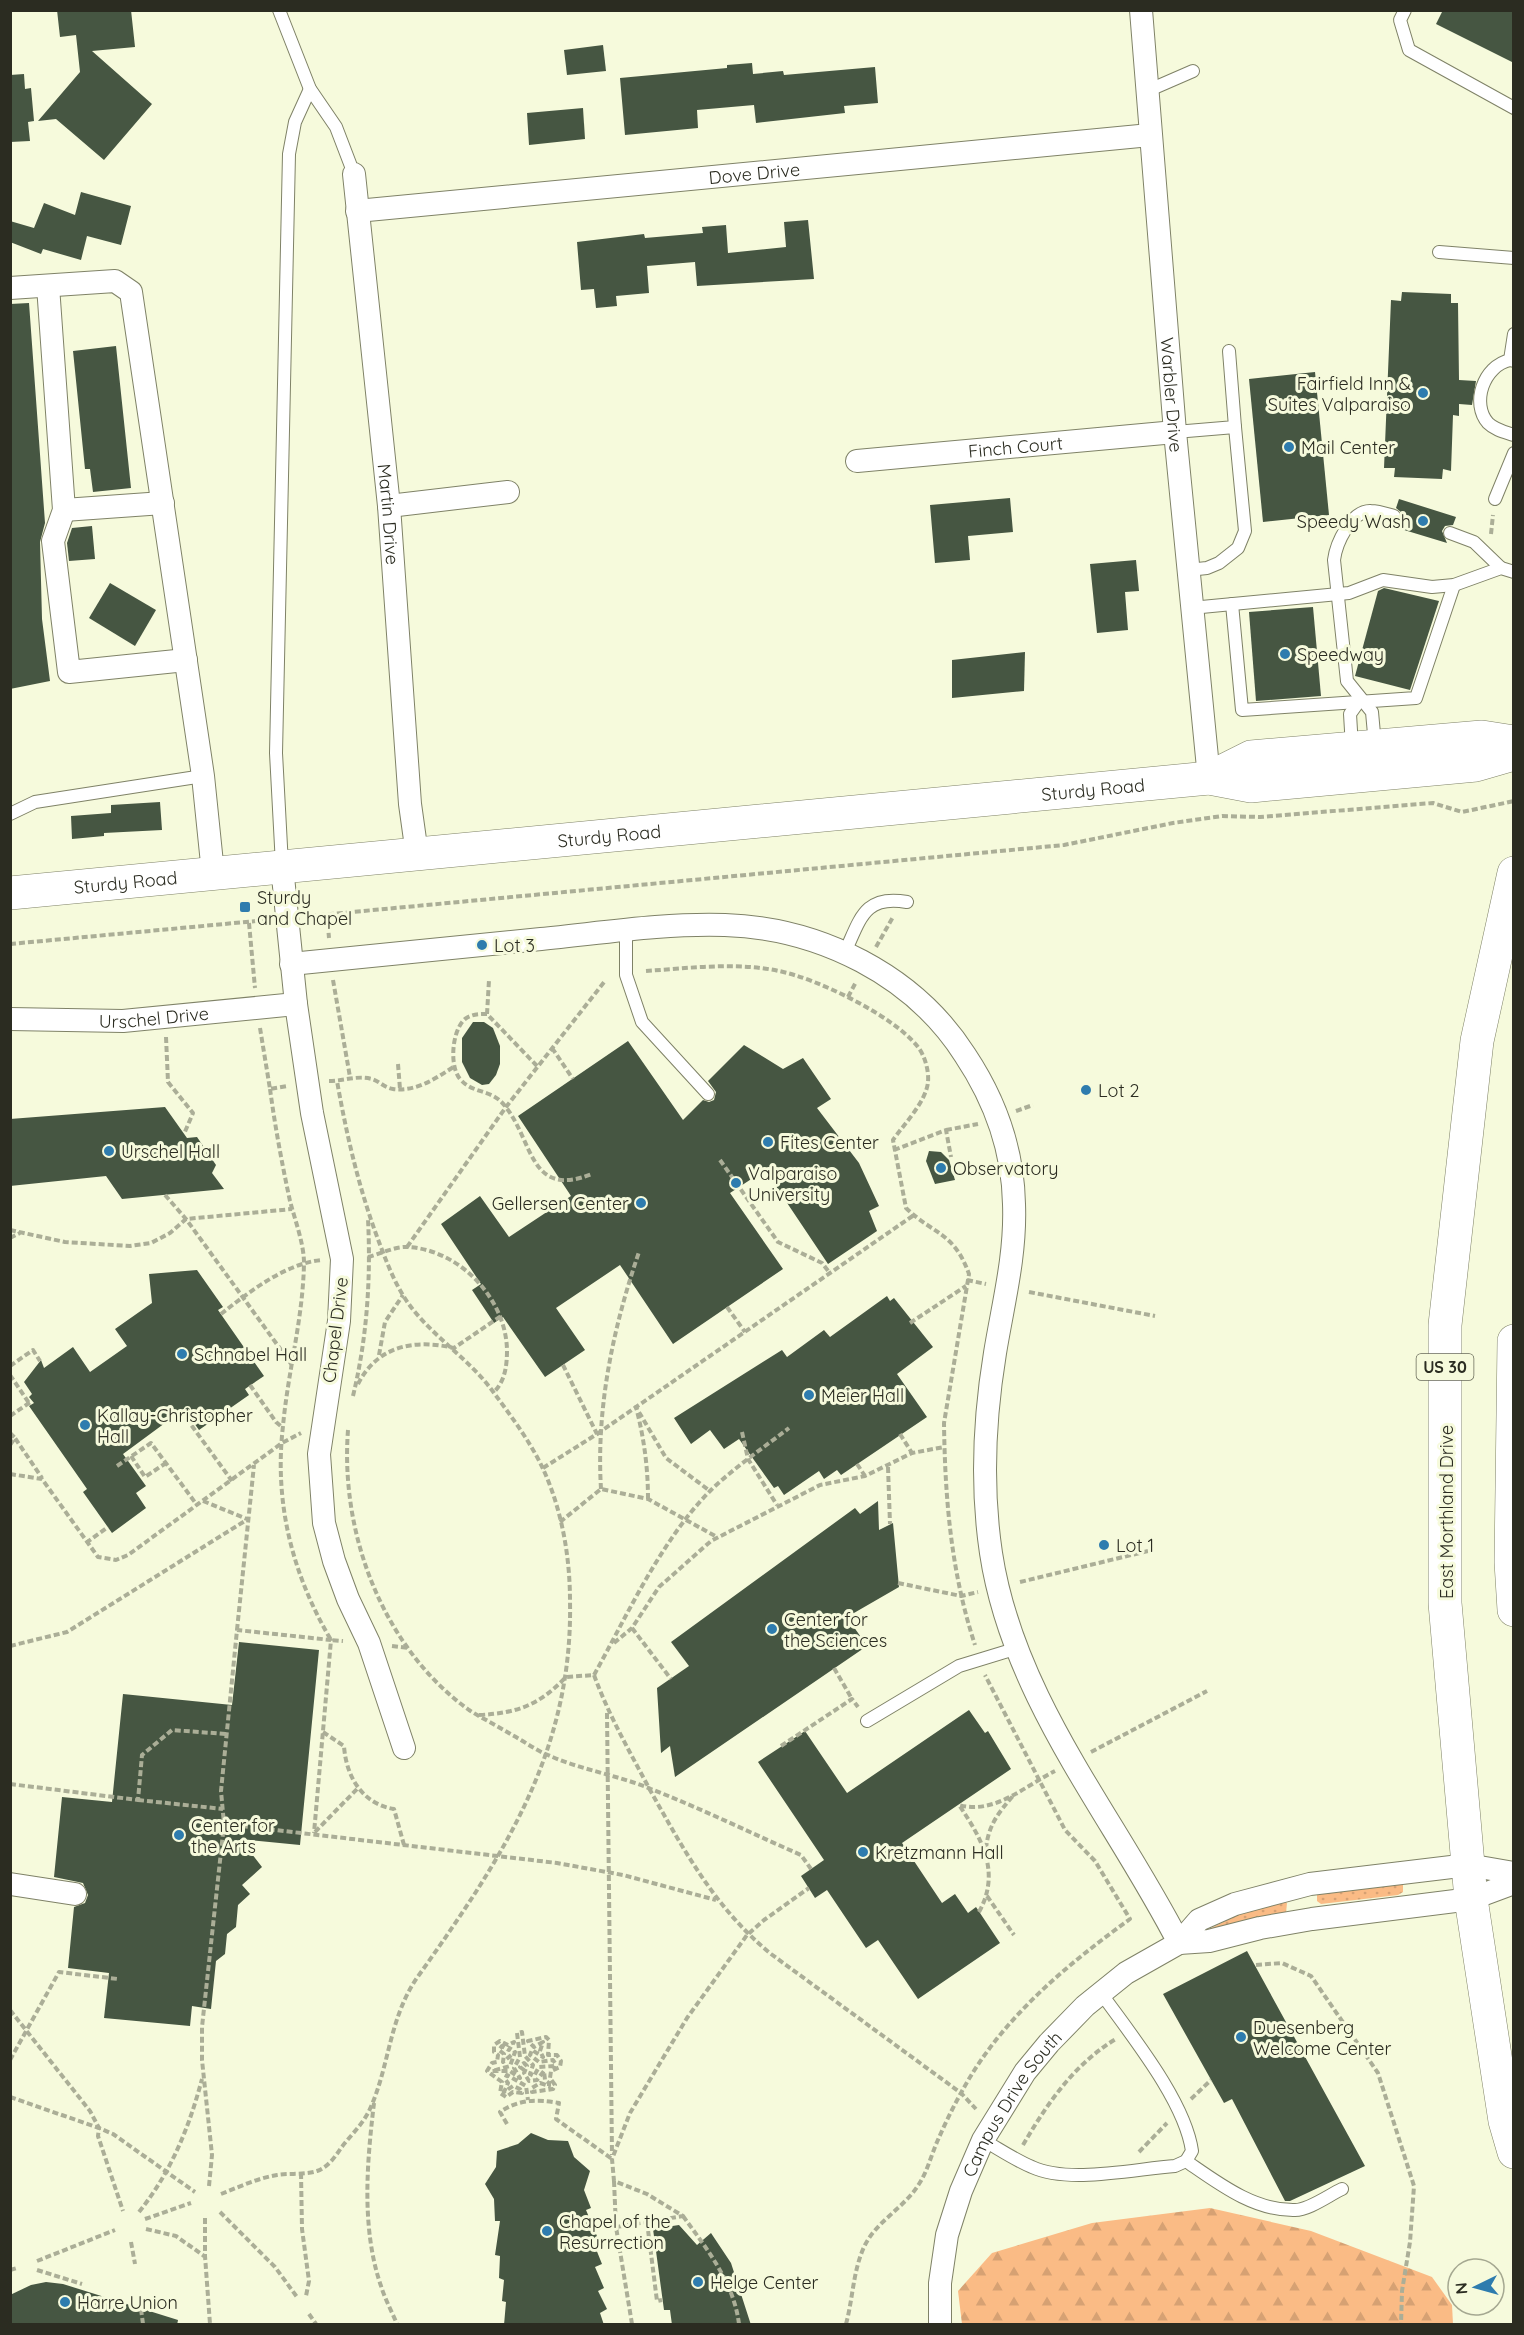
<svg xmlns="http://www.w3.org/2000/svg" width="1524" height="2335" font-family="Quicksand,sans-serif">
  <defs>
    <pattern id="grass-dots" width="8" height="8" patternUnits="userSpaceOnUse" patternTransform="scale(1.5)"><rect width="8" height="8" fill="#fabb85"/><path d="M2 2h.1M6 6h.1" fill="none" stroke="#d6a173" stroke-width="1.8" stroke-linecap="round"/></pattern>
    <pattern id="forest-firs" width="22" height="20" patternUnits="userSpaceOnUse" patternTransform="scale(1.5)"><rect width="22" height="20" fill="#fabb85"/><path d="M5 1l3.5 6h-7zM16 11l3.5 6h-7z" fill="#d6a173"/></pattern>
  </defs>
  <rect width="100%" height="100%" fill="#f6fadc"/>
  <g fill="url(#grass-dots)">
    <path d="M1403 1884V1892L1398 1895 1321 1904 1317 1901V1895L1320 1892Z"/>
    <path d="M1282 1901 1287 1903 1286 1913 1201 1933 1248 1910Z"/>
  </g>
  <path fill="url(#forest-firs)" d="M1210 2208 1311 2231 1432 2277 1452 2305 1453 2324H962L958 2291 992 2253 1092 2223Z"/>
  <g fill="#465642">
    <path d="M57 10H131L135 47 92 51 152 104 104 160 56 119 38 121 80 72 76 35 60 37Z"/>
    <path d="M1443 10H1514V63L1436 24Z"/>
    <path d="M603 45 606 71 567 75 564 50Z"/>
    <path d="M752 63 753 74 783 71 784 75 875 67 878 103 844 106 845 113 756 123 754 105 697 110 698 128 625 135 620 78 727 68V65Z"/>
    <path d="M24 74 25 89 31 88 34 121 28 122 30 141 10 142V75Z"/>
    <path d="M583 108 585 139 529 145 527 113Z"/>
    <path d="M81 192 131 206 121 245 87 236 81 260 43 249 41 254 10 242V221L34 228 44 203 75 215Z"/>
    <path d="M808 220 814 279 697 286 695 262 647 266 649 293 616 296 617 306 596 308 594 289 581 290 577 242 644 234 645 238 703 233 702 227 726 225 728 253 786 247 784 222Z"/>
    <path d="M1402 292 1451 294V303H1458L1459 380 1476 381 1472 405 1459 404V416L1453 415 1451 471 1443 469 1442 479 1394 477 1395 468H1384L1391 300 1401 301Z"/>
    <path d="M29 303 45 523 40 542 42 619 50 681 10 689V304Z"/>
    <path d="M116 346 131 488 93 492 90 469H85L73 351Z"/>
    <path d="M1315 372 1329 515 1263 522 1249 379Z"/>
    <path d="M1010 498 1013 532 968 536 970 560 935 563 930 505Z"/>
    <path d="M1399 499 1456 517 1453 525 1445 526 1442 531 1447 543 1391 526 1402 519V513L1396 508Z"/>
    <path d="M92 526 95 559 69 561 67 543 72 528Z"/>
    <path d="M1136 560 1139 591 1125 592 1128 630 1097 633 1090 564Z"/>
    <path d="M110 583 156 610 135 646 89 618Z"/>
    <path d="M1384 588 1439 601 1410 690 1355 676 1378 591Z"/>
    <path d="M1313 607 1321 696 1256 701 1249 612Z"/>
    <path d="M1025 652 1024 691 952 698V660Z"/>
    <path d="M160 802 162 830 104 833V836L72 839 71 816 111 813V805Z"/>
    <path d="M473 1022H484L493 1028 500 1046V1064L496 1075 489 1084 482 1085 470 1078 462 1062V1038Z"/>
    <path d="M628 1041 683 1120 703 1100 709 1102 714 1100 716 1092 708 1081 744 1045 783 1069 803 1058 831 1099 817 1108 859 1163 879 1206 869 1211 877 1231 828 1264 765 1170 730 1193 783 1269 673 1344 620 1265 556 1308 585 1350 545 1377 503 1317 494 1323 472 1290 481 1284 441 1224 480 1196 509 1237 571 1196 518 1116Z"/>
    <path d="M165 1107 187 1138 197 1137 216 1165 212 1173 224 1189 122 1199 106 1176 10 1186V1119Z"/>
    <path d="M929 1151 941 1152 949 1160 955 1180 935 1184 926 1161Z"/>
    <path d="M197 1270 223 1307 218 1310 264 1376 245 1389 249 1395 199 1430 184 1409 123 1454 146 1486 136 1493 146 1508 112 1533 83 1492 87 1489 29 1406 34 1403 29 1397 32 1394 24 1382 41 1360 44 1368 73 1347 90 1372 127 1346 115 1329 152 1303 149 1274Z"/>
    <path d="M887 1296 890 1301 894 1298 933 1347 897 1374 927 1417 841 1475 837 1470 824 1479 819 1471 784 1495 778 1486 774 1488 739 1439 724 1449 710 1430 691 1444 674 1418 782 1350 787 1357 824 1330 830 1337Z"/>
    <path d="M878 1501 879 1530 893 1523 899 1587 847 1617 867 1646 675 1777 670 1746 661 1753 657 1688 689 1666 671 1642 855 1508 860 1514Z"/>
    <path d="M239 1642 319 1650 300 1845 240 1839 262 1867 242 1885 250 1894 238 1905 236 1927 227 1934 225 1954 216 1961 211 2009 192 2006 190 2026 104 2018 109 1973 68 1968 74 1907 85 1903 88 1895 83 1883 54 1877 62 1797 112 1802 123 1694 232 1705Z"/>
    <path d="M969 1710 985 1733 988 1731 1011 1769 902 1843 942 1903 955 1894 968 1913 976 1907 1000 1943 918 1999 878 1940 866 1948 827 1890 815 1898 801 1876 824 1860 758 1762 805 1731 847 1793Z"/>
    <path d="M1247 1951 1365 2166 1290 2201H1285L1232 2099 1224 2103 1163 1994Z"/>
    <path d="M531 2133 548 2140 568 2141 574 2157 590 2171 584 2190 591 2208 586 2210 599 2241 594 2244 602 2264 595 2267 604 2288 598 2291 607 2309 600 2313 604 2325H504L506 2302 502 2301 504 2280 499 2278 500 2256 495 2255 500 2221H495L494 2199 485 2184 496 2167 497 2151 518 2144Z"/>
    <path d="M679 2225 697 2245 711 2233 731 2263 751 2325H672L670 2310H664L653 2229Z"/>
    <path d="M46 2282 63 2284 178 2320 177 2325H10V2295L31 2285Z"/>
  </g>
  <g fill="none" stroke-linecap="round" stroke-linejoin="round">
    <g stroke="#7f8267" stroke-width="14">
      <g id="lane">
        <path d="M279 10 310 89 336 127 354 174"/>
        <path d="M1405 10 1400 20 1409 50 1514 108"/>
        <path d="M1147 91 1193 71"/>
        <path d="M1439 252 1514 258"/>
        <path d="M1514 334 1510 360 1514 361"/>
        <path d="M1510 360C1483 366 1471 404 1488 423 1495 430 1505 432 1514 435"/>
        <path d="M1175 432 1235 427 1229 351"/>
        <path d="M1495 499 1514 453"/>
        <path d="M1450 533 1474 542 1501 568"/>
        <path d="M1188 570 1207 568 1219 563 1238 548 1245 531 1235 427"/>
        <path d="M1232 604 1242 710 1416 698 1454 585"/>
        <path d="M1191 608 1349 593 1383 580 1432 587 1454 585 1501 568 1514 572"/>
        <path d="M1375 745 1372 712 1347 681 1334 560C1336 544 1351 510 1371 511 1378 511 1387 514 1394 516"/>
        <path d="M1352 747 1350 714 1360 700"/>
        <path d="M10 814 35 802 203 776"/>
        <path d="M282 865 276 753 289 154 295 122 310 89"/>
        <path d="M626 931V975L642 1022 708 1094"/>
        <path d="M844 954C860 921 863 894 907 902"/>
        <path d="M867 1721 959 1666 1018 1648"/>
        <path d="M983 2140C999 2149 1015 2160 1032 2167 1069 2184 1134 2169 1175 2166L1186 2161 1192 2151C1185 2101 1131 2035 1101 1993"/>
        <path d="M1186 2161C1218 2183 1254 2211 1295 2210 1309 2210 1329 2195 1342 2189"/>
      </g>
    </g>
    <g stroke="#7f8267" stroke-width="24">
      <g id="street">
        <path id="s1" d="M1141 10 1175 432 1209 778"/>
        <path id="s2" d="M354 174 389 506 410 804 417 854"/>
        <path id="s3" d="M357 211 1150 135"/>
        <path d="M48 286 64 510 53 541 69 672 186 660"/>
        <path d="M10 288 115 281 131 292 203 776 213 873"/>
        <path id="s4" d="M857 461 1175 432"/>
        <path d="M389 506 508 492"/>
        <path d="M64 510 163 503"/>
        <path d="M282 867 296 1004 312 1113 342 1259 339 1321 319 1454 324 1523 334 1561 348 1599 369 1643 404 1748"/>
        <path d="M291 964C374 956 458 947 541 939 602 933 664 923 725 925 820 928 914 975 965 1055 995 1100 1013 1150 1014 1204 1016 1255 1003 1304 995 1353 984 1420 981 1486 991 1553 1013 1699 1114 1816 1179 1943"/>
        <path id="s5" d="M10 1019 123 1021 296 1004"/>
        <path d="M10 1884 75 1894"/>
        <path d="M1179 1943 1199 1920 1235 1904 1310 1884 1468 1865 1514 1873"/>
        <path id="s6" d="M940 2324V2283L947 2235 961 2191 983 2140 1025 2072 1049 2043 1085 2006 1126 1973 1179 1943 1209 1941 1260 1928 1312 1919 1471 1899 1514 1883"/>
      </g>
    </g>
    <g stroke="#7f8267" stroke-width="34">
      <g id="primary">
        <path d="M1209 778 1251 757 1482 737 1514 742"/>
        <path id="s7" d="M10 893 1209 778 1251 786 1476 765 1514 754"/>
      </g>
    </g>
    <g stroke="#7f8267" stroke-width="34">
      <g id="highway">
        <path d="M1514 873 1477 1041 1445 1325V1603L1471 1899 1505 2121 1514 2152"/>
        <path d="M1514 1341 1511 1562 1514 1610"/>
      </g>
    </g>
    <g stroke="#abae97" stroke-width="4" stroke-dasharray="6 3" stroke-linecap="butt">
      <path d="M1491 534 1493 515"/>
      <path d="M327 915 329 938"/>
      <path d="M310 916 1064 845 1173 823 1222 816 1260 817 1433 803 1462 812 1514 801"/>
      <path d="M249 923 255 988"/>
      <path d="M10 944 267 920"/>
      <path d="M876 947 893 917"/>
      <path d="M646 971C689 968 737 962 779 971 818 979 894 1016 918 1047 925 1056 929 1071 928 1082 926 1102 904 1124 893 1140L906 1208C934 1235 954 1232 969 1274L944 1423C945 1499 951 1572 975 1645"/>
      <path d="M333 980 350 1077"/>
      <path d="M848 997 856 982"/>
      <path d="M487 1014 489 980"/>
      <path d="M260 1028 270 1089 288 1086"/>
      <path d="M166 1037 168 1082 193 1113 184 1134"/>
      <path d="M552 1048 573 1079"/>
      <path d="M398 1064 400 1089"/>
      <path d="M537 1066 487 1014C479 1014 472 1014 465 1019 452 1030 449 1066 460 1079 474 1095 491 1088 505 1106 534 1142 529 1199 592 1174"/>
      <path d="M329 1081C344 1081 357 1075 372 1079 379 1081 385 1088 393 1089 417 1092 436 1078 455 1066"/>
      <path d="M270 1089C275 1126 282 1164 290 1201 295 1220 304 1244 304 1263 303 1319 288 1371 283 1426 274 1502 292 1574 331 1640L343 1641"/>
      <path d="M1016 1111 1033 1105"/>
      <path d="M946 1130 978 1124"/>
      <path d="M894 1150 946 1130 951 1157"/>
      <path d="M720 1160 778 1242 822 1263 829 1272"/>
      <path d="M165 1195 186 1219 292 1365"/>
      <path d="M10 1230 65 1242 130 1246 151 1243 170 1233 186 1219 292 1209"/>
      <path d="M10 1238 20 1233"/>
      <path d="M407 1247 506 1107 605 981"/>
      <path d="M368 1257C380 1254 396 1246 408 1247 460 1250 506 1299 507 1350 507 1366 505 1381 494 1392"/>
      <path d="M967 1280 986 1284"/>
      <path d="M1029 1292 1155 1316"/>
      <path d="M727 1307 745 1332"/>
      <path d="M221 1314C249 1292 286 1263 322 1260"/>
      <path d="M910 1323 966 1286"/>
      <path d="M379 1355 385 1322 403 1295"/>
      <path d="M10 1366 33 1350 40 1361"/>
      <path d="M10 1375 29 1403"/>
      <path d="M358 1384C378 1345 415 1339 454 1348L501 1316"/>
      <path d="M250 1385 276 1422 282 1427"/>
      <path d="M353 1396C367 1338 371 1279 368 1219"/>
      <path d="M181 1411 232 1481"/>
      <path d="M10 1416 32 1401"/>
      <path d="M348 1430C340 1534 383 1648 469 1710 483 1719 498 1726 512 1735 524 1741 535 1750 548 1755 581 1770 618 1775 651 1789 702 1809 751 1833 801 1855L811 1869"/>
      <path d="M742 1432 748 1459 777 1505"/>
      <path d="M10 1433 15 1438"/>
      <path d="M597 1434 914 1215"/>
      <path d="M900 1434 912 1453"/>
      <path d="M10 1445 15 1438 42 1478"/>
      <path d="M131 1456 145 1477 166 1463"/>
      <path d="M857 1464 865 1476"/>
      <path d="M117 1466 151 1443 197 1505"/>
      <path d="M888 1467 890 1524"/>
      <path d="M543 1468 597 1434 563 1365"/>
      <path d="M10 1474 42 1479 98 1557 116 1560 128 1555 282 1443 301 1433"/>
      <path d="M601 1489C596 1408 613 1328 639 1252"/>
      <path d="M648 1499C648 1467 644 1438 636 1407L666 1458 710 1491"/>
      <path d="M203 1501 247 1519"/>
      <path d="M560 1522 601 1489 648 1499 717 1537"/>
      <path d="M86 1543 108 1527"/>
      <path d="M1020 1582 1148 1551"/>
      <path d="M898 1583 961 1596 978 1592"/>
      <path d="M632 1628 671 1679"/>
      <path d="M237 1630 254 1465"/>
      <path d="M614 1643 632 1628 659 1587 711 1541 820 1485 865 1476 912 1453 944 1447"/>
      <path d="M10 1646 67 1632 248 1519"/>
      <path d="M392 1646 409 1648"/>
      <path d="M834 1668 852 1699"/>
      <path d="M594 1675C609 1716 630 1752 650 1790 685 1852 715 1908 771 1954L961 2093 976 2109"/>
      <path d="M607 1713 612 2155"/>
      <path d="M479 1715C518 1713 539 1705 566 1677L594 1675C628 1614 661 1540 711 1490 735 1467 763 1448 789 1428"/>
      <path d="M323 1732 344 1746C346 1776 362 1804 394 1809L404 1845"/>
      <path d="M781 1746 852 1699 858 1707"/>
      <path d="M1091 1752 1207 1691"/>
      <path d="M10 1784 138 1800 142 1755 172 1730 226 1734"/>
      <path d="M138 1800 223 1809"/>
      <path d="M224 1824 557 1863 623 1875 716 1900"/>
      <path d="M315 1832 358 1788"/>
      <path d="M986 1849C988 1826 998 1813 1013 1796"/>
      <path d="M987 1896 1014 1935"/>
      <path d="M979 1912C1001 1872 982 1839 959 1805 994 1815 1025 1786 1055 1771"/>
      <path d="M1256 1965 1282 1963 1311 1976 1378 2073 1414 2186 1410 2242 1402 2291 1401 2324"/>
      <path d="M10 2010 90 2111 99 2128 113 2134 195 2192"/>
      <path d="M10 2060 59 1972 118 1979"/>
      <path d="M524 2070 520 2067 524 2063 527 2066 524 2073 529 2081 537 2080 544 2071 545 2080 549 2083V2086L540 2083 532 2088V2092L553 2089 555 2085 550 2078 551 2071 560 2067 561 2061 557 2055H548L549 2040 546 2037 528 2041 534 2047 543 2042 540 2051 543 2057 532 2050 530 2055 539 2062 553 2060 555 2063 554 2066 539 2067 534 2076 530 2074 533 2065 525 2056 522 2032 517 2033 520 2057 514 2068 520 2078 510 2071H492L510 2066 515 2052 503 2062 504 2054 499 2050 502 2046 509 2050 514 2042 508 2045 500 2041 494 2045V2052L498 2055 497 2062 492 2063 487 2071 502 2082 500 2093 506 2097 513 2092 522 2093 520 2089 513 2086 504 2092 508 2083 505 2079 507 2075 526 2086 528 2100"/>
      <path d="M10 2097 99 2128 98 2136 123 2211"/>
      <path d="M1191 2099 1211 2080"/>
      <path d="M374 2103C367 2162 361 2228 381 2286 385 2299 392 2312 397 2324"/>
      <path d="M507 2124 500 2112C519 2099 538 2099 559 2103L556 2119 612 2159"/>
      <path d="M1023 2145C1047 2104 1074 2064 1116 2039"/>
      <path d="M1139 2152 1167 2123"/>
      <path d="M301 2173 302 2229 309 2281 306 2296"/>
      <path d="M614 2181 616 2227"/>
      <path d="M209 2186 212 2155 202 2060V2027L224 1824 221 1791 237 1630 331 1640 314 1833"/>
      <path d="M221 2194C239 2187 258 2178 277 2175 290 2173 305 2175 317 2171 328 2167 335 2157 341 2148 350 2136 362 2125 369 2111 390 2067 388 2018 419 1975 503 1857 573 1751 570 1601 570 1557 562 1511 544 1471 532 1444 511 1416 494 1393 472 1362 439 1341 415 1312 398 1292 388 1266 379 1242 359 1189 347 1137 337 1081"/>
      <path d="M139 2212C171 2172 189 2128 202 2079"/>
      <path d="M220 2212 275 2267 297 2297"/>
      <path d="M683 2216C707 2249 734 2283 739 2324"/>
      <path d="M205 2218V2256L210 2324"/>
      <path d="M145 2219 191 2203"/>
      <path d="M647 2222 657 2301 662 2300"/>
      <path d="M146 2229 176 2236 204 2256"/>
      <path d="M131 2242 135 2264"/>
      <path d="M37 2261 115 2230"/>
      <path d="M10 2270 17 2268"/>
      <path d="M37 2270 82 2284"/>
      <path d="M141 2309 143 2324"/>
      <path d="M309 2314 316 2324"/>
      <path d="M632 2324 616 2227 683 2216 647 2194 614 2181 612 2159 630 2113 687 2018 747 1935 764 1920 809 1888"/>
      <path d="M846 2324C853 2299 853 2269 865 2245 877 2221 905 2207 919 2184 927 2172 931 2156 937 2142 944 2126 952 2109 961 2093 1000 2020 1064 1967 1130 1919L1095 1861 1065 1830 985 1675"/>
    </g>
    <use href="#lane" stroke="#fff" stroke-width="12"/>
    <use href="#street" stroke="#fff" stroke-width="22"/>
    <use href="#primary" stroke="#fff" stroke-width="33"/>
    <use href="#highway" stroke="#fff" stroke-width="33"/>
  </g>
  <g fill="#2e7cae" stroke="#f6fadc" stroke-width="2">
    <circle cx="1423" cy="393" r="6"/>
    <circle cx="1289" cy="447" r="6"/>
    <circle cx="1423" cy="521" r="6"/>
    <circle cx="1285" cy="654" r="6"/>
    <rect x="239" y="901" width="12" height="12" rx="3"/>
    <circle cx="482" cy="945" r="6"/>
    <circle cx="1086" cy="1090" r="6"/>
    <circle cx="768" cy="1142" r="6"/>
    <circle cx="109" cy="1151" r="6"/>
    <circle cx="941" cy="1168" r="6"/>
    <circle cx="736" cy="1183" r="6"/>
    <circle cx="641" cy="1203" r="6"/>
    <circle cx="182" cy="1354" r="6"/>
    <circle cx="809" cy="1395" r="6"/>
    <circle cx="85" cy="1425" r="6"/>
    <circle cx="1104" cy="1545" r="6"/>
    <circle cx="772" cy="1629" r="6"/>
    <circle cx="179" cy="1835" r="6"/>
    <circle cx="863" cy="1852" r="6"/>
    <circle cx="1241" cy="2037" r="6"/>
    <circle cx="547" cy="2231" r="6"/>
    <circle cx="698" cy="2282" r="6"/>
    <circle cx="65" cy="2302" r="6"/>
  </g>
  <g text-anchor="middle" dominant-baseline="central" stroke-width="6" stroke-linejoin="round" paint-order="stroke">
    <rect fill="#f6fadc" stroke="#686a59" stroke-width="1.5" x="1416.5" y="1354" width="57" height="26" rx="4.5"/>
    <g font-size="16" font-weight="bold" fill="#2b2c21">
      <text x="1445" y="1367">US 30</text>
    </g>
    <g font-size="18" fill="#2b2c21" stroke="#f6fadc">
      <text stroke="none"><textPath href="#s3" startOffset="399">Dove Drive</textPath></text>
      <text stroke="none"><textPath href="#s1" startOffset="386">Warbler Drive</textPath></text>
      <text stroke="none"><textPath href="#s4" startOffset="159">Finch Court</textPath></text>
      <text stroke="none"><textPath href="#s2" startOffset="342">Martin Drive</textPath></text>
      <text stroke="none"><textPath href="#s7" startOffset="1088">Sturdy Road</textPath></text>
      <text stroke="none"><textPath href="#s7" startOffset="602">Sturdy Road</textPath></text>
      <text stroke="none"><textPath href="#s7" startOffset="116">Sturdy Road</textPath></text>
      <text stroke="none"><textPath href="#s5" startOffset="144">Urschel Drive</textPath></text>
      <text transform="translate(335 1330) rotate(-83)">Chapel Drive</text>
      <text transform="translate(1446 1512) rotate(-90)">East Morthland Drive</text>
      <text stroke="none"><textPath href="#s6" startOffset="237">Campus Drive South</textPath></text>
    </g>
    <g font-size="18" fill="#2b2c21" stroke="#f6fadc" text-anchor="start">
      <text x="1411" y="383" text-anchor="end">Fairfield Inn &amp;<tspan x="1411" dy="21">Suites Valparaiso</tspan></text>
      <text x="1301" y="447">Mail Center</text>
      <text x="1411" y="521" text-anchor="end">Speedy Wash</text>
      <text x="1297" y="654">Speedway</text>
      <text x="257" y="897">Sturdy<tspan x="257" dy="21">and Chapel</tspan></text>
      <text x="494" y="945">Lot 3</text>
      <text x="1098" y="1090">Lot 2</text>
      <text x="780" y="1142">Fites Center</text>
      <text x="121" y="1151">Urschel Hall</text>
      <text x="953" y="1168">Observatory</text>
      <text x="748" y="1173">Valparaiso<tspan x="748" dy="21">University</tspan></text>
      <text x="629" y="1203" text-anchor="end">Gellersen Center</text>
      <text x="194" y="1354">Schnabel Hall</text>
      <text x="821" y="1395">Meier Hall</text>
      <text x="97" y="1415">Kallay-Christopher<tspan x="97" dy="21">Hall</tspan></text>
      <text x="1116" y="1545">Lot 1</text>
      <text x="784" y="1619">Center for<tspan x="784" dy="21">the Sciences</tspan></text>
      <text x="191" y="1825">Center for<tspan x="191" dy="21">the Arts</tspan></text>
      <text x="875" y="1852">Kretzmann Hall</text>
      <text x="1253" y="2027">Duesenberg<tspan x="1253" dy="21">Welcome Center</tspan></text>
      <text x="559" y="2221">Chapel of the<tspan x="559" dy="21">Resurrection</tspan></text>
      <text x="710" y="2282">Helge Center</text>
      <text x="77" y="2302">Harre Union</text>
    </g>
  </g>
  <rect width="1524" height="2335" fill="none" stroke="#2b2c21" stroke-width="24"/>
  <g transform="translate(1476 2287) rotate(265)"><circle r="28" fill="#f6fadc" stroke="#a5a891" stroke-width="1.5"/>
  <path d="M0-4.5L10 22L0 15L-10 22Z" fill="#2e7cae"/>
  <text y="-9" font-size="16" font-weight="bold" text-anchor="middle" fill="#2b2c21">N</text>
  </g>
</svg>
